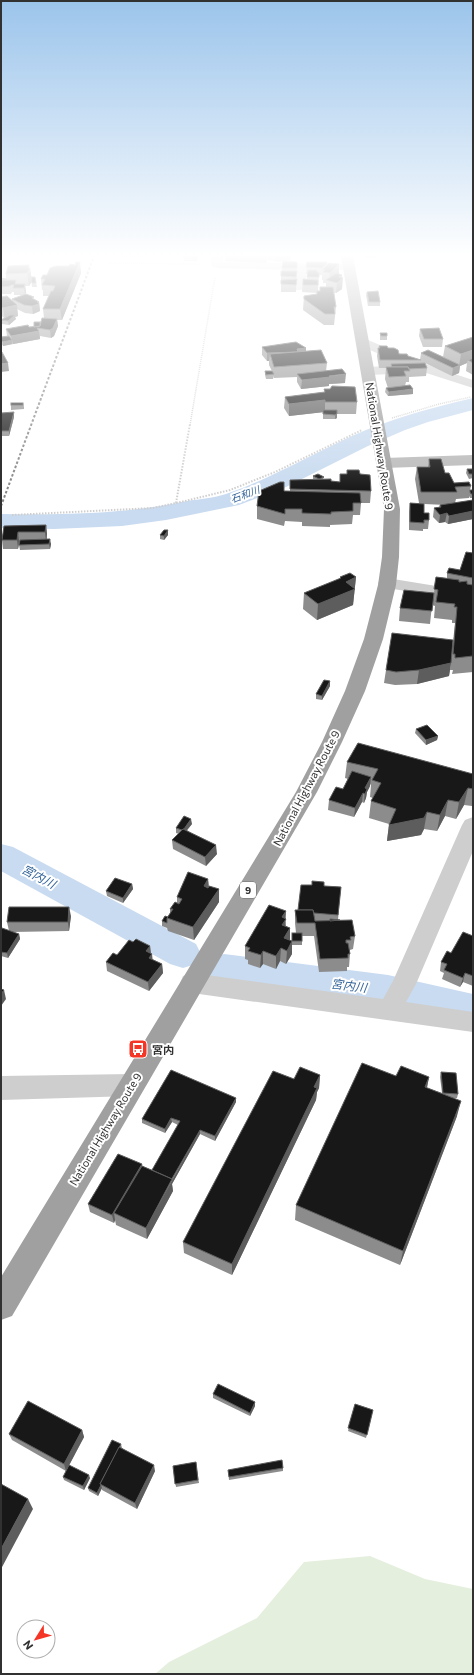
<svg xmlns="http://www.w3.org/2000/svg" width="474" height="1675" font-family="Commissioner,'Noto Sans JP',sans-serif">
  <rect width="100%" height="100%" fill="#fff"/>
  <path fill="#e5efde" d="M370 1556 425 1579 473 1589V1674H155L169 1662 257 1618 304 1562Z"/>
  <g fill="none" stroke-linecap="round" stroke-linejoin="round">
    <g fill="#c9dbf0" fill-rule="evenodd">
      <path d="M473 398V410L428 422 405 430 368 446 286 487 239 505 166 520 122 526 54 529 1 528V514C64 515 126 514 187 501 200 499 214 498 226 494 270 479 310 455 352 436 393 418 430 408 473 398Z"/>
      <path d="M1 844 13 847 196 944 201 954 196 964 183 968 170 964 1 871Z"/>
      <path d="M224 954 388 975 473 994V1024L388 1005 224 984 211 979 206 969 211 959Z"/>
    </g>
    <g stroke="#cecece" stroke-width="1.5" stroke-dasharray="1 1" stroke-linecap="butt">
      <path d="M107 263 202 264"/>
      <path d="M392 418 439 404 471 397"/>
      <path d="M190 425 215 277"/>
    </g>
    <g stroke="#cecece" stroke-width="2" stroke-dasharray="1.5 1.5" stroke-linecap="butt">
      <path d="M176 503 190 424"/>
      <path d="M12 515 153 508 185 501 230 490 275 472 362 430"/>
    </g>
    <g fill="#cecece" fill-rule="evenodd">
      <path d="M212 256H224L223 262 350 264 354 265 356 267 354 269 350 270H306V287L304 290H296L294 287V270L217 268 213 267 211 265Z"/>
      <path d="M363 338 436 368 473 380V388L420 371 415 373 368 375 363 374 361 371 363 368 368 367 405 365 358 345 356 342 358 339Z"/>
      <path d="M387 578 473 592V602L381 587 378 583 381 579Z"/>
      <path d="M473 817V851L416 984 406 1002 473 1012V1032L192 993 183 990 180 983 183 976 192 973 383 999 393 981 462 825 465 820Z"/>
      <path d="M132 1074 141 1077 145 1085 141 1093 132 1096 1 1100V1076Z"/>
    </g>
    <path fill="#bbb" fill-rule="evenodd" d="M473 455V465L384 468 379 466 376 463 379 460 384 458Z"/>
    <path fill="#a0a0a0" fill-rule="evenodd" d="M341 256H353L400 509 399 557 396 585 383 639 365 691 342 742 317 792 36 1275 12 1316 1 1320V1277L296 792 322 742 345 691 364 639 378 585 382 557 384 509Z"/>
    <path stroke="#868686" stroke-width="2" stroke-dasharray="2.5 2" stroke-linecap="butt" d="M1 506 94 256"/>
  </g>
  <g fill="#8c8c8c" fill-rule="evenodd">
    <path d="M184 256H198L197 261H184Z"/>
    <path d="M225 256H268L266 263 225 261Z"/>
    <path d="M268 256H291L290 261 297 262 296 292H281V276L282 271 283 261H281V262L268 260Z"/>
    <rect x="366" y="256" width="11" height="2"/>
    <path d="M307 262 327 265 339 274 342 275V289L336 293H334L336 307 334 325H324L303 310 304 296 317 294V293L302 292 303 279 307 280V274H306ZM319 275H322V280H323V283H326V287H320V291H318Z"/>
    <path d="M29 265 32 281 29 286H25L26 292 25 295 39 302 40 311 33 314 25 313 17 309 18 316 15 317 16 319 9 325 2 324 1 320 4 318 1 315V297L12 301V299L23 295H14V292H12L11 294H1V278L6 279V274Z"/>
    <path d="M81 273 62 320H57L58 326 54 336 51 338 40 336V339L3 346 1 343V337L7 336 6 329 34 327 44 318 43 309 49 296H43V290H42L41 279 47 275Z"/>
    <path d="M31 277H35L37 287H32Z"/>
    <path d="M367 292 380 302V306H368L366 295Z"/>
    <path d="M420 329 443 339 442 347H423L419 336Z"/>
    <path d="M380 333 387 336V340H380Z"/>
    <path d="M473 337V375L466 371 467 363 460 366 459 373 452 376 425 363 427 368 426 376 409 377V382H406L405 386 413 389V394L388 396 385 392 386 388H388L385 379 386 368H379L377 356 378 348H379V346L388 348 399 354 420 360 421 353 443 357 445 346Z"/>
    <path d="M262 347 306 348V351L327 363 326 371 345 383 329 384V386L301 389 297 382V377L274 378V376L273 379H266L265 375V371H272L269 365V361H267L262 355Z"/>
    <path d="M324 389 357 402 356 414H337V418L335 419H323V412L289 416 284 408 285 397 324 392Z"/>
    <path d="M23 403 24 407V409L11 410V405Z"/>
    <path d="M1 413 14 417 9 436H1Z"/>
    <path d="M429 459 445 473 454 483 471 486 470 490 473 491V498H470L469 496V498L456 499 455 503 473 500V519L448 524 445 522 439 523 433 517 434 508 439 507 440 505H446L424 504V513L429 520 428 529H423V531L409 530V512L410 503H419L415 479 417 467H428Z"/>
    <path d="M467 469H473V478L469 479 466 473Z"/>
    <path d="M347 470 360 474 371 491 370 503H361L360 515H353L352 524 330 525V527L302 526V522L285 521 284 526 257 519V506L284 491H290V480H313V476L324 477 323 479 331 481 340 482V474H347Z"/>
    <path d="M46 525 47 534V539L51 544 50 549 20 550 19 545 20 541 18 549H3L2 540 4 526Z"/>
    <path d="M168 530V535L164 540 160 539V535Z"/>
    <path d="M473 553V672L452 674 453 670H450L455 623H452V620L434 618 435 606 432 605 430 624 399 621 400 608 434 593 436 577 447 578V573L460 570Z"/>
    <path d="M340 577H356L353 605 317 620 303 609 304 593 340 579Z"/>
    <path d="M451 663 449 676 417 684 395 685 384 683 386 670Z"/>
    <path d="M330 681V686L322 700 316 699V694Z"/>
    <path d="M416 729 438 736 437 740 426 745 415 733Z"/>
    <path d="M347 762 473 774V804L472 806 464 805 456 819 445 816 437 831 424 829 421 835 387 841 389 824 369 818 371 801 373 798 370 797 371 785 370 784V786L367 792 366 798 364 803 362 802 354 817 328 810 329 800 343 789 348 779 345 778Z"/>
    <path d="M192 824 187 830 217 854 206 866 173 849 172 840 179 834 176 833V828Z"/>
    <path d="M208 879 209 887 219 889V902L194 940 168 931 167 928 162 926V921L168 917 170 913V909L177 903V897Z"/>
    <path d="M132 884 133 889 123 903 107 896 106 891Z"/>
    <path d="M312 885 341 887 338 920 355 936 353 949 350 950V954L349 967H347V971L319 972 314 936H302V945H292V954L286 964 280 961 276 969 263 964 260 968 248 964V960L245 959V946L285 918 286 926 290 928V940L292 941V933H296L295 923V910H298Z"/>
    <path d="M71 916 69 931 12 932 19 934 20 939 8 958 1 956V929L9 931 7 922Z"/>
    <path d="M473 936V986L463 982 460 987 442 979 444 973 440 971 441 962 451 953Z"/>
    <path d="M133 942 150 946 151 953 152 954V959L162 964 163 973 149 991 107 971 106 962 117 955Z"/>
    <path d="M441 1072 458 1094 457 1098H454L457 1116 400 1265 295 1220 296 1205 396 1076 429 1077 427 1088 442 1093 440 1077Z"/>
    <path d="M320 1075 319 1088 317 1092 316 1100 232 1275 184 1253 183 1242 294 1079Z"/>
    <path d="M236 1102 215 1141 200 1134 172 1184 173 1191 147 1239 116 1225 115 1220 114 1223 90 1212 88 1204 142 1164V1166L152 1170 178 1125 172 1122 165 1133 142 1123V1119Z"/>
    <path d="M213 1394 255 1402V1406L250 1416 213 1398Z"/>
    <path d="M355 1404 373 1410 366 1438 348 1431Z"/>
    <path d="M82 1430 84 1437 66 1471 12 1440 9 1434Z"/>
    <path d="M121 1444 122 1448 155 1471 137 1509 102 1490V1488L98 1496 89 1491 88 1488Z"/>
    <path d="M196 1462 199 1483 176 1487 173 1466Z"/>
    <path d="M283 1468V1471L229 1480 228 1470Z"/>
    <path d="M63 1477 90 1478 84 1490 64 1480Z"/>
  </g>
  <g fill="#5d5d5d">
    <path d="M267 256H268L266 263Z"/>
    <path d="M80 262 81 273 62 320 60 309Z"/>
    <path d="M339 264V275L332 282 329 281 330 273Z"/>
    <path d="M29 265V269L30 268 32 281 29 286 27 273Z"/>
    <path d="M342 275V279L343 278 342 289 336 293 337 283 339 277Z"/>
    <path d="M25 284 26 292 25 295 24 288Z"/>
    <path d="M37 302H39L40 311 33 314 32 306Z"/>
    <path d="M17 305 18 316 15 317 16 319 9 325 8 321 5 319 3 308Z"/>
    <path d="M57 319 58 326 54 336 51 338 50 330Z"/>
    <path d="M39 331 40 339 13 344 11 336Z"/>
    <path d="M12 340V344L3 346V342Z"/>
    <path d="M306 348V356L297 355V349Z"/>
    <path d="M473 350V361L468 360 467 363 460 366 459 373 452 376 453 368 459 366 461 354Z"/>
    <path d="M267 353H272L270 354 269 361H267Z"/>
    <path d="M8 363 9 371 1 372V364Z"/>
    <path d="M346 374 345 383 329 384V386L301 389 302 380Z"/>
    <path d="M413 389V394L388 396 389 392Z"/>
    <path d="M325 400V412L289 416V404Z"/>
    <path d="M14 412V417L9 436V431Z"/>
    <path d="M337 414V418L335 419V415Z"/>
    <path d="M473 511V519L448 524 449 516Z"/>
    <path d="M447 513 445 522 439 523 440 515Z"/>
    <path d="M46 525 47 534 46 541 45 532Z"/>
    <path d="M168 530V535L164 540V536Z"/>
    <path d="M18 532 19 541 18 549 17 540Z"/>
    <path d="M50 539 51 544 50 549 49 544Z"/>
    <path d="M356 577 353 605 317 620 318 604 346 582Z"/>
    <path d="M451 663 449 676 417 684 419 670Z"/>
    <path d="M330 681V686L322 700V696Z"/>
    <path d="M438 736 437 740 426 745V740Z"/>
    <path d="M371 777 370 786 367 792 366 798 364 803 365 788Z"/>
    <path d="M468 788 464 805 456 819 459 802Z"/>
    <path d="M363 793 362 802 354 817 355 808Z"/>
    <path d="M448 800 445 816 437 831 440 815Z"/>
    <path d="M427 812 424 829 421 835 387 841 389 825Z"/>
    <path d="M191 819 192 824 183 835V830Z"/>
    <path d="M216 845 217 854 206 866 205 857Z"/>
    <path d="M208 879 209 892 204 886Z"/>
    <path d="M132 884 133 889 123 903V898Z"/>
    <path d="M219 889V902L194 940 193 927Z"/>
    <path d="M69 907 71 916 69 931 68 922Z"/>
    <path d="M286 911 285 932 282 938V917Z"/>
    <path d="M290 928V941L284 938Z"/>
    <path d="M19 934 20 939 8 958 7 953Z"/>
    <path d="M292 941V954L286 964 287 951Z"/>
    <path d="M150 946 151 955 146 951Z"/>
    <path d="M281 948 280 961 276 969V956Z"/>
    <path d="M263 951V964L260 968 261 955Z"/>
    <path d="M152 954 153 963 149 958Z"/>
    <path d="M162 964 163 973 149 991 148 982Z"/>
    <path d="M465 973 463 982 460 987 463 978Z"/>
    <path d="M4 990 6 999 1 1006V994Z"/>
    <path d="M320 1075 319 1088 317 1092 316 1100 232 1275V1264Z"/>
    <path d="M429 1077 426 1092 425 1087Z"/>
    <path d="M236 1098V1102L215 1141V1136Z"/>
    <path d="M461 1101 457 1116 400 1265 403 1251Z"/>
    <path d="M171 1118 172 1122 165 1133V1129Z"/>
    <path d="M200 1130V1134L172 1184 173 1191 147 1239 146 1228Z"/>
    <path d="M142 1164 143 1173 114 1213 115 1220 114 1223 112 1215Z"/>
    <path d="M255 1402V1406L250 1416V1413Z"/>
    <path d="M82 1430 84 1437 66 1471 64 1464Z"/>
    <path d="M154 1465 155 1471 137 1509 135 1503Z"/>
    <path d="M89 1475 90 1478 84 1490 83 1486Z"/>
    <path d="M101 1485 102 1488 98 1496 97 1493Z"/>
    <path d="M28 1499 33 1509 1 1569V1549Z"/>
  </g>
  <g fill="#181818" stroke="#5d5d5d">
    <path d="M184 256H197V258L183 257Z"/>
    <path d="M268 256H290V259L287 258V257H281V258Z"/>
    <path d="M283 261 297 262V268H282Z"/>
    <path d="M76 262H80L60 309H43L51 291H53L55 286 42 285 45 279H41L43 275H47L50 268 56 266H69L70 264 75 265Z"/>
    <path d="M307 262H327V264L322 268 306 267Z"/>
    <path d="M329 263 339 264 330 273 323 272 325 270H322Z"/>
    <path d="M29 265 28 268H30L27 273 6 274 8 266Z"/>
    <path d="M308 270H317V272H319V277H307Z"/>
    <path d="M281 271H297L296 277 281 276Z"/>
    <path d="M336 273 342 275 339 277 343 278 337 283 326 280Z"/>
    <path d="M31 277H35L36 283H32Z"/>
    <path d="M1 278 6 279 7 280H1Z"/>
    <path d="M297 279 296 285 281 284V280Z"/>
    <path d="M303 279 318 280V285H303Z"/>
    <path d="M1 280H16L15 284H25L24 288H13L14 285H11L10 286 1 287Z"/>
    <path d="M320 287H333L336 307H334L335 314H325L304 299V296L317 294V291H320Z"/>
    <path d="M378 291 380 302H369L367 292Z"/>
    <path d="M26 294 34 297 32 298 39 302H37L39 304 32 306 24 305 12 299Z"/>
    <path d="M7 296 17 305 3 308 1 306V297Z"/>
    <path d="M10 315H15L8 321 1 320Z"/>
    <path d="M42 318 57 319 53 328 50 330 37 328 39 331 11 336 6 329 28 325 29 327 40 326Z"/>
    <path d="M34 322H40V326L34 327Z"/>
    <path d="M439 328 443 339H424L420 329Z"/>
    <path d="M380 333H387V336H381Z"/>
    <path d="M9 336 12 340 3 342 1 340V337Z"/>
    <path d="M473 337V350L461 354 445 346Z"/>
    <path d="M296 342 306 348 297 349 298 352 267 353 262 347Z"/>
    <path d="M379 346H387L388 348H394L398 350 399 354H407L408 356 421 360H380L378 348H380Z"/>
    <path d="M321 350 327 363 274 367 270 354Z"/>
    <path d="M428 350 460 365 453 368 421 353Z"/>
    <path d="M1 352H2L8 363 1 364Z"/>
    <path d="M473 358V363L468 360Z"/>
    <path d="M425 363 427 368 409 369 408 367H392L391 364Z"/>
    <path d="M386 367H408L410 371H404L406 376 389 377Z"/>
    <path d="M342 369 346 374 329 376 330 377 302 380 297 374Z"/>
    <path d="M265 371H272L274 374 266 375Z"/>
    <path d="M410 385 413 389 389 392 386 388Z"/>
    <path d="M332 386 355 387 357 402H325V400L289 404 285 397 325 392 324 389H330Z"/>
    <rect x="11" y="403" width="12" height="2"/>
    <path d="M323 410H337V414L335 415 323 414Z"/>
    <path d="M14 412 9 431H1V413Z"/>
    <path d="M429 459H441L445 473H449L454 483 469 482 471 486 455 487 457 492H421L417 467H430Z"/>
    <path d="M467 469H473V474H469Z"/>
    <path d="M347 470H359L360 474 370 475 371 491 290 489V480L331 479V481L340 482V474H347Z"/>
    <path d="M318 474 324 477 319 479 313 476Z"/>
    <path d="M280 482H284V491L360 493 361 503H353V511L331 512V514L302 513V509H285V514L257 506 259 491Z"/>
    <path d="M470 490H473V494H471L470 492Z"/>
    <path d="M473 500V511L449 516 447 513 440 515 434 508 441 507 440 505Z"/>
    <path d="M410 503 424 504V513H429V520H424V523L410 522Z"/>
    <path d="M46 525 45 532H18L17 540H2L4 526Z"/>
    <path d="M164 530H168L164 536 160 535Z"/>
    <path d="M50 539 49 544 19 545 20 540Z"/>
    <path d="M466 552 473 553V578L447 573 449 568 460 570Z"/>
    <path d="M350 573 356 577 346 582 355 589 318 604 304 593 341 578 340 577Z"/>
    <path d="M436 577 459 580V582L467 581V584L473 585V656L455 658V654H453L457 607H454L455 604 436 602 438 590 434 589Z"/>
    <path d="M404 590 434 593 432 611 400 608Z"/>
    <path d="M392 633 453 640 451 663 419 670 396 672 386 670Z"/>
    <path d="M324 680 330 681 322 696 316 694Z"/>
    <path d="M427 725 438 736 426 740 416 729Z"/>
    <path d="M358 743 473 774V789L468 788 459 802 448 800 440 815 427 812 424 818 389 825 396 809 371 801 381 783 372 780 378 769 347 762Z"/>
    <path d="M352 771 371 777 365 788 367 789 365 794 363 793 355 808 329 800 336 787 343 789Z"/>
    <path d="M184 816 191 819 184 829H183L182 830 176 828Z"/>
    <path d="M183 829 216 845 205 857 172 840Z"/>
    <path d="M188 872 208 879 204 886 208 888 209 886 219 889 193 927 167 918 173 909H170L175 902 179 904 182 899 177 897Z"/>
    <path d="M115 878 132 884 123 898 106 891Z"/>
    <path d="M312 881 324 882V886L341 887 338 915 314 913 313 910H298L301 885H312Z"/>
    <path d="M269 905 286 911 282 917 286 919 282 925 290 928 284 938 292 941 287 951 281 948 276 956 263 951 261 955 248 951 250 948 245 946Z"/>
    <path d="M9 907H69L68 922H7Z"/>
    <path d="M295 910H313L315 921 352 920 355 936 350 937 351 940H346V943H348L350 954H348V958L320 959 315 923H297Z"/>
    <path d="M165 916 168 917 167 918V923L162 921Z"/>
    <path d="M330 919 340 920 330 921Z"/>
    <path d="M2 928 19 934 7 953 1 952V929Z"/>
    <path d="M463 932 473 936V976L465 973 463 978 444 970 447 964 441 962 447 951 451 953Z"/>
    <rect x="292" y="933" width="10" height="8"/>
    <path d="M136 939 150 946 146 951 152 954 149 958 162 964 148 982 106 962 113 953 117 955 129 940 133 942Z"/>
    <path d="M1 989 4 990 1 994Z"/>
    <path d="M362 1063 396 1076 401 1066 429 1077 425 1087 461 1101 403 1251 296 1205Z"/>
    <path d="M300 1067 320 1075 314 1087 317 1088 232 1264 183 1242 273 1071 294 1079Z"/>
    <path d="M171 1070 236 1098 215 1136 200 1130 170 1182 172 1179 152 1170 180 1121 171 1118 165 1129 142 1119Z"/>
    <path d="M441 1072 456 1073 458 1094 443 1093Z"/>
    <path d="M118 1154 142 1164 112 1215 88 1204Z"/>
    <path d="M142 1166 172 1179 146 1228 114 1213Z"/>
    <path d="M218 1384 255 1402 250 1413 213 1394Z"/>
    <path d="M28 1401 82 1430 64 1464 9 1434Z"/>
    <path d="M355 1404 373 1410 367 1435 348 1428Z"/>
    <path d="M112 1440 121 1444 100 1484 101 1485 97 1493 88 1488Z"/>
    <path d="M119 1447 154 1465 135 1503 100 1484Z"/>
    <path d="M282 1460 283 1468 229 1477 228 1470Z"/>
    <path d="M196 1462 198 1480 175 1484 173 1466Z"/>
    <path d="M69 1465 89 1475 83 1486 63 1477Z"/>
    <path d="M1 1484 28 1499 1 1549Z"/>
  </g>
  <linearGradient id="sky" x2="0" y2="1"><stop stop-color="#9bc4eb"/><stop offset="0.52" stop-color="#fff"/><stop offset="1" stop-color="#fff" stop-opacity="0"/></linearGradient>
  <rect width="474" height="491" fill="url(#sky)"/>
  <defs>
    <g id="bus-square" transform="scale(1)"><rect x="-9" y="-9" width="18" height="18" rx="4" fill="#f53526" stroke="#fff"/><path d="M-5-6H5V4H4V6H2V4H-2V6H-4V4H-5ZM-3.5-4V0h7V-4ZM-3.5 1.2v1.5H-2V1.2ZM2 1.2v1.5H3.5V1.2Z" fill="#fff"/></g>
  </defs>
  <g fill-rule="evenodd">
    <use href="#bus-square" x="138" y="1049"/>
  </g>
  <g text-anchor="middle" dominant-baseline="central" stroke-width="4" stroke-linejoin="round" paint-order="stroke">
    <g font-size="10" font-style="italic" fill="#36669b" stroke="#fff">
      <text transform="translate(245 494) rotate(-20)">石和川</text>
    </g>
    <rect fill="#fff" stroke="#6f6f6f" stroke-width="1" x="240" y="882" width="16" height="16" rx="3"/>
    <g font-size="10" font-weight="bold" fill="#313131">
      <text x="248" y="890">9</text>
    </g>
    <g font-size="11" fill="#313131" stroke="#fff">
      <text transform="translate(380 446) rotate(81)">National Highway Route 9</text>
      <text transform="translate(306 788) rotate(-62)">National Highway Route 9</text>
      <text transform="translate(105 1129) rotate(-59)">National Highway Route 9</text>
    </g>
    <g font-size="11" font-weight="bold" fill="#313131" stroke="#fff" text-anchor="start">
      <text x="152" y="1049">宮内</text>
    </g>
    <g font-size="12" font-style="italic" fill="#36669b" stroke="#fff">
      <text transform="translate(39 876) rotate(28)">宮内川</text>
      <text transform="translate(349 985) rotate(7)">宮内川</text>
    </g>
  </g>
  <rect width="474" height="1675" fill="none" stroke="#313131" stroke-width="4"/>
  <g transform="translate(36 1639) rotate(233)"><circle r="19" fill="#ffffff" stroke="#adadad"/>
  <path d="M0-3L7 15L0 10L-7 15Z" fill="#f53526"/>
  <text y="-6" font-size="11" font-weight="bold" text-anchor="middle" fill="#313131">N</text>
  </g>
</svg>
